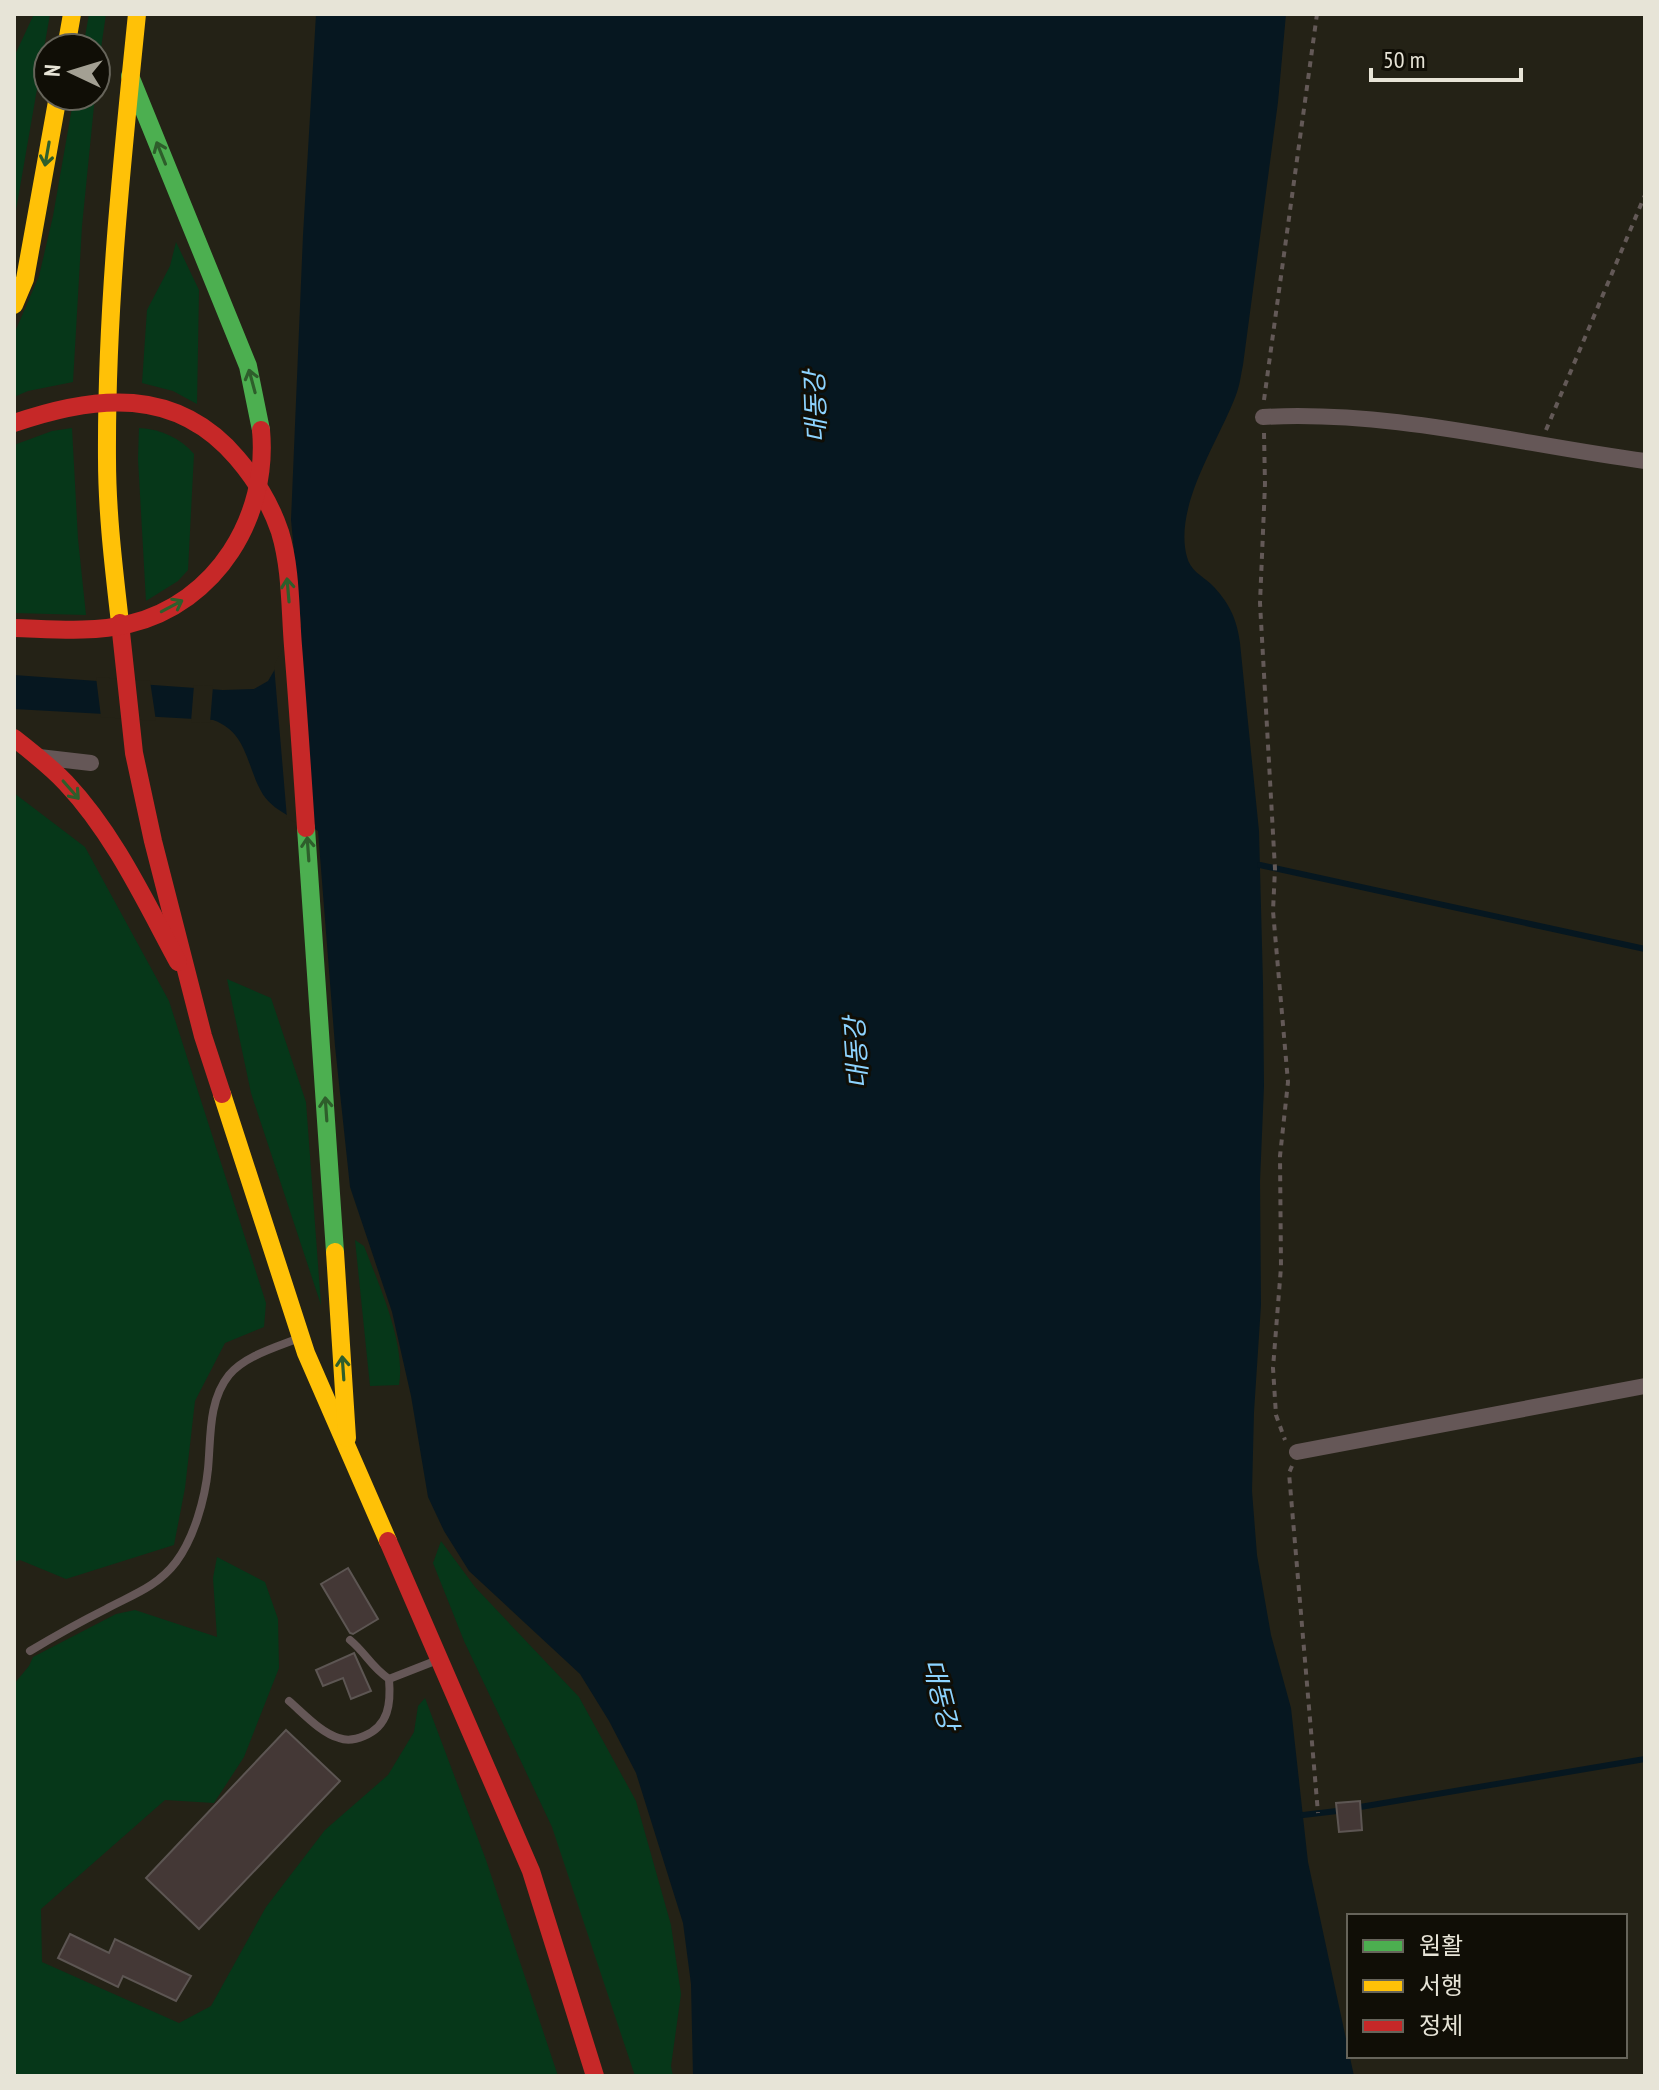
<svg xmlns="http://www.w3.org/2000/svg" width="1659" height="2090" font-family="'PT Sans Narrow','Noto Sans KR',sans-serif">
  <rect width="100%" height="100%" fill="#242216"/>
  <g fill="#063719">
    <path d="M34 14H50L15 216 14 242V57Z"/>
    <path d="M89 14H106L96 83V48H83Z"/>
    <path d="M74 96H95L82 226 73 382 28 391 14 397V334L39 276 53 216Z"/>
    <path d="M176 242 199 290 197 404 173 391 142 383 147 310 170 266Z"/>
    <path d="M72 428 78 539 86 615 14 613V445L52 431Z"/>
    <path d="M139 428C161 429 180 438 194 454L188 570 178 581 146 601 138 459Z"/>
    <path d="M14 793 85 847 169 1001 266 1303 264 1327 225 1343 195 1401 185 1488 174 1545 66 1579 20 1560 14 1562Z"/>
    <path d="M227 979 271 998 306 1102 321 1305 251 1093Z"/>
    <path d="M355 1240 364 1246C379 1285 406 1344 399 1385L370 1386Z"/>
    <path d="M441 1541 475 1587 579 1697 636 1801 671 1925 681 1994 671 2066 673 2076H635L552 1827 464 1641 433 1563Z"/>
    <path d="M217 1557 265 1582 278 1619 279 1668 244 1757 214 1803 165 1800 41 1909 42 1962 179 2023 211 2006 266 1907 325 1830 388 1775 414 1732 418 1706 425 1698 486 1860 558 2076H14V1684L29 1666 33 1657 116 1614 135 1610 217 1637 213 1578Z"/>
  </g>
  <path fill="#061720" d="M316 14H1286L1278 102 1243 365C1241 374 1240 385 1236 395 1219 441 1173 506 1187 557 1190 570 1202 576 1211 584 1229 602 1237 619 1240 643L1259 831 1263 984 1264 1086 1260 1181 1261 1305 1254 1412 1252 1491 1257 1555 1271 1635 1291 1708 1308 1862 1354 2076H693L691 1984 683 1923 636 1773 609 1721 580 1674 469 1571 444 1531 428 1497 411 1396 392 1312 350 1187 335 1046 318 831C300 821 271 811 261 791 246 764 247 732 213 720L14 709V675L223 690 254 689 268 681 301 625 291 520 303 235Z"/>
  <g fill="#242216">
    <path d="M296 625 313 832 287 818 274 665Z"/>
    <path d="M96 677 150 681 156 721 101 717Z"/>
    <path d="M194 685 213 686 210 723 191 722Z"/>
  </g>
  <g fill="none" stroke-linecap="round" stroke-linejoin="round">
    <g stroke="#061720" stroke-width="6">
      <path d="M1260 865 1645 949"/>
      <path d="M1360 1807 1645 1759"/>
      <path d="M1303 1815 1337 1811"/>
    </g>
  </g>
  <g fill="#443836" stroke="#5d5653" stroke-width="2">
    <path d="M348 1568 378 1619 353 1634 350 1633 321 1584Z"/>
    <path d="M354 1653 371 1691 351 1699 343 1678 323 1686 316 1670Z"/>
    <path d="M286 1730 340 1781 199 1929 146 1878Z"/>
    <path d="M1360 1801 1362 1830 1339 1832 1336 1803Z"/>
    <path d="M70 1934 109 1953 115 1939 191 1976 176 2001 123 1976 118 1987 58 1958Z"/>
  </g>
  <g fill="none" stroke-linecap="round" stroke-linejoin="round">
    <g stroke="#635957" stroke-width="4" stroke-dasharray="6 6" stroke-linecap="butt">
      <path d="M1264 400 1317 14"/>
      <path d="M1546 430 1645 195"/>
      <path d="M1264 433 1265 484 1260 603 1275 869 1273 911 1288 1082 1280 1156 1281 1267 1273 1368 1276 1415 1285 1440"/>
      <path d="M1292 1466 1289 1473 1318 1813"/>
    </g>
    <g stroke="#655757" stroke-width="8">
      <path d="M30 1651C55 1636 80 1622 106 1609 132 1595 157 1587 176 1562 194 1538 205 1499 208 1469 211 1438 208 1401 229 1375 244 1357 273 1348 294 1340"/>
      <path d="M389 1679 435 1661"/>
      <path d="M289 1701C303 1713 321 1733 339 1738 347 1741 357 1739 364 1736 389 1726 391 1703 389 1679 370 1666 366 1653 350 1640"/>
    </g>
    <g stroke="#655757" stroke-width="16">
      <path d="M1263 417C1393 410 1517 444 1645 461"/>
      <path d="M39 757 91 763"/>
      <path d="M1297 1452 1645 1386"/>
    </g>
    <g stroke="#4caf50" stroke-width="18">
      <path d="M130 76 248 366 261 430"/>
      <path d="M306 828 335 1252"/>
    </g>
    <g stroke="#ffc107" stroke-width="18">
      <path d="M66 48 72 14"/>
      <path d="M14 305 25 279 58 96"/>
      <path d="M120 623C114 569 107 514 107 459 106 310 122 162 137 14"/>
      <path d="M222 1094 306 1353 388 1541"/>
      <path d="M335 1252 347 1438"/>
    </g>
    <g stroke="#c62828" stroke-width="18">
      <path d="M14 423C95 395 176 386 237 458 255 479 271 505 280 532 291 568 290 609 293 646 298 707 302 768 306 828"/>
      <path d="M120 623 134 753 153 841 203 1036 222 1094"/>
      <path d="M14 628C52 629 92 633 129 624 217 603 269 516 261 430"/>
      <path d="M14 738C32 752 50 766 66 783 114 834 145 901 178 962"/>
      <path d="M388 1541 531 1871 595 2076"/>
    </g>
  </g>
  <defs><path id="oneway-shaft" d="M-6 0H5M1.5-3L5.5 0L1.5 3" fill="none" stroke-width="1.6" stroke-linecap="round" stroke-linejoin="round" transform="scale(2)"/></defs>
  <g stroke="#2e5e2b">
    <use href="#oneway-shaft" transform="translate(161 153) rotate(-112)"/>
    <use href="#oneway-shaft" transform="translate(47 154) rotate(100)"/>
    <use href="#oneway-shaft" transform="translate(252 381) rotate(-105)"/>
    <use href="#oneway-shaft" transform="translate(288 590) rotate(-95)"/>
    <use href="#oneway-shaft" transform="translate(172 606) rotate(-28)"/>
    <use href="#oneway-shaft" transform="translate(71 790) rotate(49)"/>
    <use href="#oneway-shaft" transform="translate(308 849) rotate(-94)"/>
    <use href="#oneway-shaft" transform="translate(326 1109) rotate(-94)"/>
    <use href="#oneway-shaft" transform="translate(343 1368) rotate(-94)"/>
  </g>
  <g text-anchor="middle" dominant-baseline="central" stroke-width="6" stroke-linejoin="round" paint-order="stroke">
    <g font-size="26" font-style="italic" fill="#8dd3fe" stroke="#100e06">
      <text transform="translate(815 407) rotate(-92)">대동강</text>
      <text transform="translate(856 1053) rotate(-94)">대동강</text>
      <text transform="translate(941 1694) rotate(76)">대동강</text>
    </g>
  </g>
  <rect width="1659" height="2090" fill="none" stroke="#e7e4d7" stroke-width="32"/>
  <rect x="1347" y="1914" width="280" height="144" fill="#100e06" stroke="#66645a" stroke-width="2"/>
  <rect x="1363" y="1940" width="40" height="12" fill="#4caf50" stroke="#66645a" stroke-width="2"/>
  <text x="1419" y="1954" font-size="24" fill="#e7e4d7">원활</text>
  <rect x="1363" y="1980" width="40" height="12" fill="#ffc107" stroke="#66645a" stroke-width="2"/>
  <text x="1419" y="1994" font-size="24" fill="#e7e4d7">서행</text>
  <rect x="1363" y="2020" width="40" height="12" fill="#c62828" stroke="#66645a" stroke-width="2"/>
  <text x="1419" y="2034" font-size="24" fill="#e7e4d7">정체</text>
  <g transform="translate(72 72) rotate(274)"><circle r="38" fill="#100e06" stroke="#66645a" stroke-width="2"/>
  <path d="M0-6L14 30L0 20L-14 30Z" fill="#a3a093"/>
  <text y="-12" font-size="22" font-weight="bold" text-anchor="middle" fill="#e7e4d7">N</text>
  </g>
  <path d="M1371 68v12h150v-12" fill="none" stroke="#e7e4d7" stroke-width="4"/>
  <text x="1383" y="68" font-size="24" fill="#e7e4d7" stroke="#100e06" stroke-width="6" paint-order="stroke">50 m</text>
</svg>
